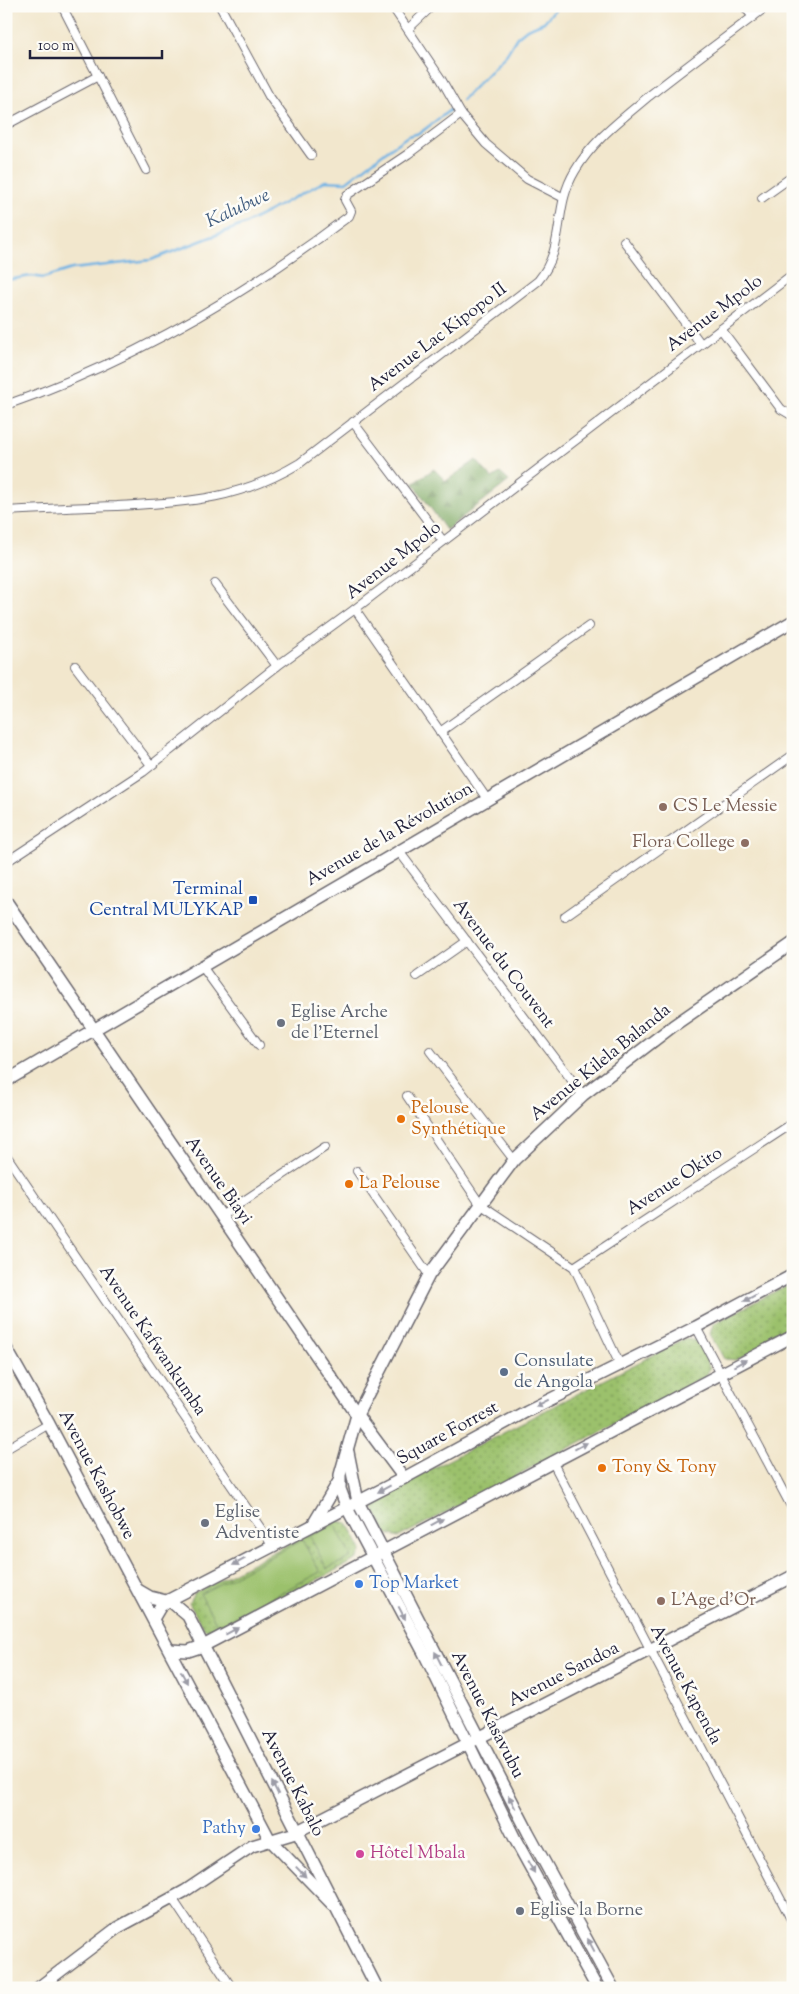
<svg xmlns="http://www.w3.org/2000/svg" width="799" height="1994" font-family="'Sorts Mill Goudy',serif">
  <defs>
    <pattern id="forest-firs" width="22" height="20" patternUnits="userSpaceOnUse" patternTransform="scale(1.25)"><rect width="22" height="20" fill="#7ca760"/><path d="M5 1l3.5 6h-7zM16 11l3.5 6h-7z" fill="#658850"/></pattern>
    <pattern id="park-dots" width="8" height="8" patternUnits="userSpaceOnUse" patternTransform="scale(1.25)"><rect width="8" height="8" fill="#9bc16c"/><path d="M2 2h.1M6 6h.1" fill="none" stroke="#7e9c5a" stroke-width="1.8" stroke-linecap="round"/></pattern>
  </defs>
  <rect width="100%" height="100%" fill="#fdfcf7"/>
  <filter id="ink" filterUnits="userSpaceOnUse"><feTurbulence type="fractalNoise" baseFrequency=".02" numOctaves="2"/><feDisplacementMap in="SourceGraphic" scale="10" xChannelSelector="R" yChannelSelector="G"/><feConvolveMatrix kernelMatrix="1 2 1 2 8 2 1 2 1" color-interpolation-filters="sRGB"/></filter>
  <filter id="wash" filterUnits="userSpaceOnUse"><feTurbulence type="fractalNoise" baseFrequency=".0096" numOctaves="4" result="noise"/><feDisplacementMap in="SourceGraphic" scale="20" xChannelSelector="R" yChannelSelector="G"/><feGaussianBlur stdDeviation="1.12" result="paint"/><feColorMatrix in="noise" values="0 0 0 0 0 0 0 0 0 0 0 0 0 0 0 0 0 1.4 0 .05"/><feComposite in="paint" operator="in"/></filter>
  <g filter="url(#wash)">
    <rect width="100%" height="100%" fill="#f2e7cd"/>
    <path fill="url(#forest-firs)" stroke="#4f644e" d="M476 460 492 478 500 473 509 481 446 530 413 483 434 469 446 481Z"/>
    <g fill="url(#park-dots)" stroke="#5e7254">
      <path d="M793 1282V1330L736 1360 724 1359 710 1334 713 1324Z"/>
      <path d="M686 1338 697 1341 710 1368 706 1376 399 1537 387 1534 373 1507 377 1497Z"/>
      <path d="M335 1520 348 1523 362 1550 357 1559 216 1633 204 1629 189 1603 194 1593Z"/>
    </g>
    <g fill="#9bc16c" stroke="#5e7254">
      <path d="M335 1524 351 1557 327 1569 310 1536Z"/>
      <path d="M302 1540 320 1572 218 1626 200 1594Z"/>
    </g>
    <g fill="none" stroke-linecap="round" stroke-linejoin="round">
      <g stroke="#6eb2e4" stroke-width="2.5">
        <path d="M462 100 506 55 517 37 527 29 544 22 558 6"/>
        <path d="M6 280 32 276 43 278 72 269 151 260 185 247 245 224 325 181 346 182 389 149 408 136 420 133 455 106"/>
      </g>
    </g>
  </g>
  <g filter="url(#ink)">
    <g fill="none" stroke-linecap="round" stroke-linejoin="round">
      <g stroke="#6b676e" stroke-width="10">
        <g id="street">
          <path d="M62 6 146 170"/>
          <path d="M220 6 269 96 311 155"/>
          <path d="M392 6 441 79 461 114 486 144 527 179 562 197"/>
          <path d="M744 6 753 17"/>
          <path d="M408 29 432 6"/>
          <path d="M6 125 98 76"/>
          <path d="M762 198 793 176"/>
          <path d="M624 241 701 344"/>
          <path d="M721 329 781 409 793 416"/>
          <path d="M6 405C130 362 245 295 349 216L351 211 345 200 347 195 408 154 461 114"/>
          <path d="M353 422 443 541"/>
          <path d="M6 511C43 509 80 507 117 506 187 502 237 501 300 463L538 281C567 246 552 209 575 171 593 140 622 119 649 96 688 65 728 36 767 6"/>
          <path d="M215 584 277 666"/>
          <path d="M355 609 487 799"/>
          <path d="M75 666 151 765"/>
          <path d="M440 732 589 626"/>
          <path d="M398 850 583 1095"/>
          <path d="M6 862 143 772 277 666 355 609 793 274"/>
          <path d="M565 916 793 755"/>
          <path d="M201 965 259 1045"/>
          <path d="M417 976 467 941"/>
          <path d="M430 1051 514 1160"/>
          <path d="M407 1096 480 1204 574 1267 620 1365"/>
          <path d="M6 1155 272 1545"/>
          <path d="M357 1171 429 1275"/>
          <path d="M221 1216 325 1147"/>
          <path d="M574 1267 793 1123"/>
          <path d="M696 1327 793 1510"/>
          <path d="M6 1449 49 1424"/>
          <path d="M552 1461 793 1923"/>
          <path d="M172 1898 232 1988"/>
        </g>
      </g>
      <g stroke="#6b676e" stroke-width="14">
        <g id="secondary">
          <path d="M6 901 357 1415 404 1478"/>
          <path d="M6 1081 793 621"/>
          <path d="M6 1348 49 1424 270 1840 333 1905"/>
          <path d="M348 1452 358 1502 528 1832 613 1988"/>
          <path d="M314 1523 339 1481"/>
          <path d="M138 1590 150 1597 166 1601"/>
          <path d="M169 1600 188 1616 377 1988"/>
          <path d="M153 1619 160 1607 169 1600 404 1478 527 1411 696 1327 793 1275"/>
          <path d="M170 1650 188 1651 203 1646 793 1336"/>
          <path d="M38 1988 117 1928 185 1891 252 1846 292 1834 793 1576"/>
          <path d="M597 1988 515 1839 424 1653 347 1508 340 1489V1475L357 1415 429 1275 514 1160 583 1095 673 1026 793 943"/>
        </g>
      </g>
      <use href="#street" stroke="#fff" stroke-width="8"/>
      <use href="#secondary" stroke="#fff" stroke-width="11"/>
    </g>
    <defs><path id="oneway-solid" d="M-6-.8H1V-3.2L6.5 0L1 3.2V.8H-6Z" transform="scale(1.25)"/></defs>
    <g fill="#9c9ca7">
      <use href="#oneway-solid" transform="translate(750 1298) rotate(152)"/>
      <use href="#oneway-solid" transform="translate(740 1363) rotate(-28)"/>
      <use href="#oneway-solid" transform="translate(542 1403) rotate(154)"/>
      <use href="#oneway-solid" transform="translate(581 1446) rotate(-28)"/>
      <use href="#oneway-solid" transform="translate(384 1489) rotate(152)"/>
      <use href="#oneway-solid" transform="translate(437 1522) rotate(-28)"/>
      <use href="#oneway-solid" transform="translate(239 1562) rotate(152)"/>
      <use href="#oneway-solid" transform="translate(402 1613) rotate(62)"/>
      <use href="#oneway-solid" transform="translate(232 1631) rotate(-28)"/>
      <use href="#oneway-solid" transform="translate(438 1658) rotate(-117)"/>
      <use href="#oneway-solid" transform="translate(184 1677) rotate(62)"/>
      <use href="#oneway-solid" transform="translate(275 1788) rotate(-117)"/>
      <use href="#oneway-solid" transform="translate(512 1802) rotate(-118)"/>
      <use href="#oneway-solid" transform="translate(531 1867) rotate(60)"/>
      <use href="#oneway-solid" transform="translate(301 1872) rotate(46)"/>
      <use href="#oneway-solid" transform="translate(591 1945) rotate(-118)"/>
    </g>
  </g>
  <g fill="#8d6e63" stroke="#fdfcf7" stroke-width="2">
    <circle cx="663" cy="807" r="5"/>
    <circle cx="745" cy="843" r="5"/>
    <circle cx="661" cy="1601" r="5"/>
  </g>
  <rect fill="#1a4fb4" stroke="#fdfcf7" stroke-width="2" x="248" y="895" width="10" height="10" rx="2.5"/>
  <g fill="#6b7280" stroke="#fdfcf7" stroke-width="2">
    <circle cx="281" cy="1023" r="5"/>
    <circle cx="205" cy="1523" r="5"/>
    <circle cx="520" cy="1911" r="5"/>
  </g>
  <g fill="#e8710a" stroke="#fdfcf7" stroke-width="2">
    <circle cx="401" cy="1119" r="5"/>
    <circle cx="349" cy="1184" r="5"/>
    <circle cx="602" cy="1468" r="5"/>
  </g>
  <circle fill="#5c6f8a" stroke="#fdfcf7" stroke-width="2" cx="504" cy="1372" r="5"/>
  <g fill="#3f7fe0" stroke="#fdfcf7" stroke-width="2">
    <circle cx="359" cy="1584" r="5"/>
    <circle cx="256" cy="1829" r="5"/>
  </g>
  <circle fill="#d1479c" stroke="#fdfcf7" stroke-width="2" cx="360" cy="1854" r="5"/>
  <g text-anchor="middle" dominant-baseline="central" stroke-width="5" stroke-linejoin="round" paint-order="stroke">
    <g font-size="18" fill="#22223b" stroke="#fdfcf7">
      <text transform="translate(715 314) rotate(-37)">Avenue Mpolo</text>
      <text transform="translate(438 338) rotate(-37)">Avenue Lac Kipopo II</text>
      <text transform="translate(394 561) rotate(-38)">Avenue Mpolo</text>
      <text transform="translate(390 835) rotate(-30)">Avenue de la Révolution</text>
      <text transform="translate(503 964) rotate(53)">Avenue du Couvent</text>
      <text transform="translate(601 1063) rotate(-39)">Avenue Kilela Balanda</text>
      <text transform="translate(218 1181) rotate(55)">Avenue Biayi</text>
      <text transform="translate(675 1182) rotate(-33)">Avenue Okito</text>
      <text transform="translate(152 1341) rotate(56)">Avenue Kafwankumba</text>
      <text transform="translate(448 1434) rotate(-29)">Square Forrest</text>
      <text transform="translate(96 1475) rotate(62)">Avenue Kashobwe</text>
      <text transform="translate(564 1675) rotate(-27)">Avenue Sandoa</text>
      <text transform="translate(685 1685) rotate(62)">Avenue Kapenda</text>
      <text transform="translate(487 1715) rotate(63)">Avenue Kasavubu</text>
      <text transform="translate(292 1783) rotate(63)">Avenue Kabalo</text>
    </g>
    <g font-size="18" fill="#785e54" stroke="#fdfcf7" text-anchor="start">
      <text x="673" y="807">CS Le Messie</text>
      <text x="735" y="843" text-anchor="end">Flora College</text>
      <text x="671" y="1601">L'Age d'Or</text>
    </g>
    <g font-size="18" fill="#164399" stroke="#fdfcf7" text-anchor="end">
      <text x="243" y="890">Terminal<tspan x="243" dy="21">Central MULYKAP</tspan></text>
    </g>
    <g font-size="18" fill="#5b616d" stroke="#fdfcf7" text-anchor="start">
      <text x="291" y="1013">Eglise Arche<tspan x="291" dy="21">de l'Eternel</tspan></text>
      <text x="215" y="1513">Eglise<tspan x="215" dy="21">Adventiste</tspan></text>
      <text x="530" y="1911">Eglise la Borne</text>
    </g>
    <g font-size="18" fill="#c56008" stroke="#fdfcf7" text-anchor="start">
      <text x="411" y="1109">Pelouse<tspan x="411" dy="21">Synthétique</tspan></text>
      <text x="359" y="1184">La Pelouse</text>
      <text x="612" y="1468">Tony &amp; Tony</text>
    </g>
    <g font-size="18" fill="#4e5e75" stroke="#fdfcf7" text-anchor="start">
      <text x="514" y="1362">Consulate<tspan x="514" dy="21">de Angola</tspan></text>
    </g>
    <g font-size="18" fill="#366cbe" stroke="#fdfcf7" text-anchor="start">
      <text x="369" y="1584">Top Market</text>
      <text x="246" y="1829" text-anchor="end">Pathy</text>
    </g>
    <g font-size="18" fill="#b23c85" stroke="#fdfcf7" text-anchor="start">
      <text x="370" y="1854">Hôtel Mbala</text>
    </g>
    <g font-size="19" font-style="italic" fill="#405c7f" stroke="#fdfcf7">
      <text transform="translate(238 209) rotate(-25)">Kalubwe</text>
    </g>
  </g>
  <rect width="799" height="1994" fill="none" stroke="#fdfcf7" stroke-width="25"/>
  <path d="M30 50v8h132v-8" fill="none" stroke="#22223b" stroke-width="2.5"/>
  <text x="38" y="50" font-size="15" fill="#22223b" stroke="#fdfcf7" stroke-width="4" paint-order="stroke">100 m</text>
</svg>
